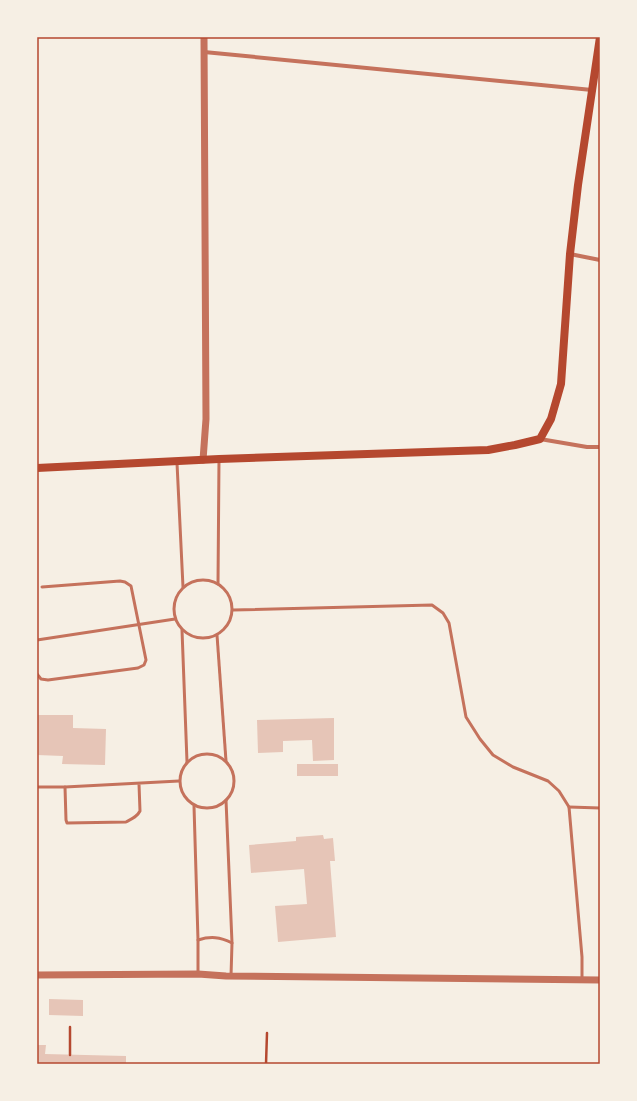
<svg xmlns="http://www.w3.org/2000/svg" width="637" height="1101" font-family="Merriweather,serif">
  <rect width="100%" height="100%" fill="#f6efe4"/>
  <g fill="#e6c5b7">
    <path d="M37 715H73V728L106 729 105 765 62 764 63 756 37 755Z"/>
    <path d="M334 718V760L313 761 312 740 283 741V752L258 753 257 720Z"/>
    <rect x="297" y="764" width="41" height="12"/>
    <path d="M323 835 324 839 333 838 335 861H330L336 937 278 942 275 906 307 904 304 869 251 873 249 845 296 841V837Z"/>
    <path d="M49 999 83 1000V1016L49 1015Z"/>
    <path d="M37 1045H46L45 1054 126 1056V1064H37Z"/>
  </g>
  <g fill="none" stroke-linecap="round" stroke-linejoin="round">
    <g stroke="#b5482f" stroke-width="2.5">
      <path d="M70 1055V1027"/>
      <path d="M266 1064 267 1033"/>
    </g>
    <g stroke="#c5725c" stroke-width="3">
      <path d="M177 463 183 587"/>
      <circle cx="203" cy="609" r="29"/>
      <path d="M218 584 219 459"/>
      <path d="M233 610 432 605 443 613 449 623 466 717 480 739 493 755 513 767 548 781 559 791 569 807 582 957V979"/>
      <path d="M182 630 187 762"/>
      <path d="M217 635 226 761"/>
      <path d="M37 640 175 619"/>
      <path d="M37 674 41 679 48 680 138 668 144 665 146 660 131 586 125 582 120 581 42 587"/>
      <circle cx="207" cy="781" r="27"/>
      <path d="M139 784 140 811C137 817 132 819 126 822L67 823 66 820 65 787 179 781"/>
      <path d="M37 787H65"/>
      <path d="M226 800 232 943 231 976"/>
      <path d="M194 806 198 940V974"/>
      <path d="M569 807 600 808"/>
      <path d="M198 940C211 936 220 937 232 943"/>
    </g>
    <g stroke="#c5725c" stroke-width="4">
      <path d="M204 52 592 90"/>
      <path d="M570 254 600 260"/>
      <path d="M540 439 587 447H600"/>
    </g>
    <g stroke="#c5725c" stroke-width="7">
      <path d="M203 460 206 419 204 37"/>
      <path d="M37 975 198 974 226 976 600 980"/>
    </g>
    <path stroke="#b5482f" stroke-width="8" d="M37 468 219 459 488 450 515 445 540 439 551 419 561 384 570 254 578 185 600 37"/>
  </g>
  <rect width="637" height="1101" fill="none" stroke="#f6efe4" stroke-width="76"/>
  <rect x="38" y="38" width="561" height="1025" fill="none" stroke="#b5482f" stroke-width="1.5"/>
</svg>
